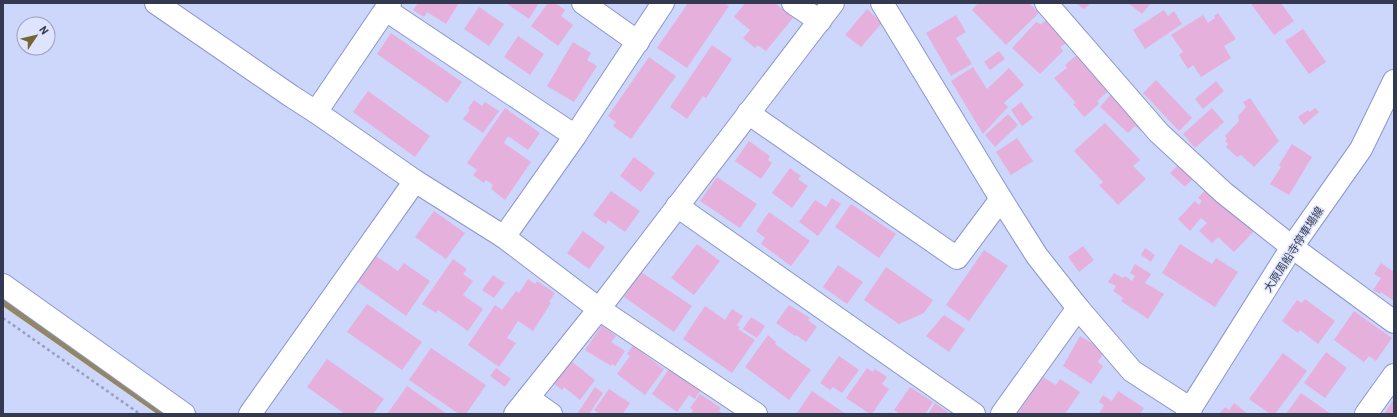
<svg xmlns="http://www.w3.org/2000/svg" width="1397" height="417" font-family="Barlow,'Noto Sans JP',sans-serif">
  <rect width="100%" height="100%" fill="#cdd7fb"/>
  <g fill="none" stroke-linecap="round" stroke-linejoin="round">
    <path stroke="#938762" stroke-width="7" d="M3 302 163 414"/>
  </g>
  <g fill="#e6b0dc">
    <path d="M418 3H459L446 24 427 12 424 17 413 10Z"/>
    <path d="M506 3H539L529 19Z"/>
    <path d="M548 3H555L565 10 561 16 573 25 558 46 531 26Z"/>
    <path d="M688 3H725L729 6 687 68 657 48Z"/>
    <path d="M745 3H775L793 18 766 51 757 45 755 48 743 38 750 30 734 17Z"/>
    <path d="M978 3H1029L1039 13 1006 45 972 10Z"/>
    <path d="M1075 3H1091L1084 9Z"/>
    <path d="M1128 3H1151L1142 14Z"/>
    <path d="M1251 3H1281L1294 21 1274 35 1251 4Z"/>
    <path d="M479 7 504 24 489 46 464 29Z"/>
    <path d="M867 9 882 23 861 47 845 35Z"/>
    <path d="M1164 10 1168 16 1174 11 1182 24 1145 49 1133 30Z"/>
    <path d="M1218 13 1236 39 1224 46 1231 58 1201 77 1193 65 1188 69 1179 55 1183 52 1171 35 1203 15 1208 23 1215 18 1214 16Z"/>
    <path d="M956 15 966 32 956 38 972 64 951 76 926 33Z"/>
    <path d="M1052 16 1068 42 1060 47 1063 51 1040 74 1012 48 1036 22 1042 25 1041 24Z"/>
    <path d="M1303 29 1326 62 1309 74 1285 41Z"/>
    <path d="M391 33 462 82 447 103 377 54Z"/>
    <path d="M518 36 544 54 530 75 504 57Z"/>
    <path d="M573 42 591 53 587 60 597 66 574 102 547 86Z"/>
    <path d="M712 45 732 59 706 98 703 96 687 119 670 107Z"/>
    <path d="M999 51 1005 59 990 70 984 62Z"/>
    <path d="M1078 54 1112 88 1097 101 1099 104 1084 117 1073 104 1076 103 1054 78 1067 68 1065 65Z"/>
    <path d="M649 57 676 76 631 139 613 126 616 122 608 116Z"/>
    <path d="M973 67 987 89 1009 68 1024 85 1004 103 1008 107 983 134 951 81Z"/>
    <path d="M1156 80 1192 118 1179 131 1143 93Z"/>
    <path d="M1216 81 1224 91 1203 109 1195 99Z"/>
    <path d="M368 91 430 136 415 157 353 112Z"/>
    <path d="M1114 91 1149 125 1142 132 1135 126 1128 133 1100 107Z"/>
    <path d="M1250 98 1279 141 1254 167 1241 155 1237 157 1226 147 1228 144 1225 141 1227 139 1225 136 1239 121 1238 116 1246 107 1243 102Z"/>
    <path d="M474 100 482 106 485 102 499 111 483 133 463 119 470 110 468 109Z"/>
    <path d="M1021 102 1033 118 1022 126 1011 110Z"/>
    <path d="M505 108 540 133 528 150 508 136 504 143 531 162 505 200 491 189 493 185 486 180 484 183 473 175 477 170 467 163Z"/>
    <path d="M1212 108 1224 122 1195 148 1183 134Z"/>
    <path d="M1315 108 1319 112 1304 125 1298 117 1308 110 1310 112Z"/>
    <path d="M1008 114 1018 125 995 147 985 135Z"/>
    <path d="M1105 123 1140 160 1133 166 1146 179 1118 205 1099 185 1103 182 1074 151Z"/>
    <path d="M1017 138 1033 161 1011 175 996 152Z"/>
    <path d="M749 141 770 156 768 160 772 163 761 179 735 161Z"/>
    <path d="M1292 144 1312 157 1289 195 1270 184 1281 167 1279 165Z"/>
    <path d="M634 157 655 173 641 192 620 176Z"/>
    <path d="M1181 162 1195 176 1185 187 1170 173Z"/>
    <path d="M790 168 801 176 798 179 808 186 792 208 772 193Z"/>
    <path d="M717 177 757 204 740 228 700 201Z"/>
    <path d="M1210 185 1257 228 1234 252 1218 237 1212 243 1199 231 1207 223 1201 218 1190 231 1178 219 1195 201 1199 205 1202 201 1198 198Z"/>
    <path d="M611 191 640 211 625 232 608 220 606 224 593 215Z"/>
    <path d="M832 198 841 204 818 236 799 222 815 200 826 207Z"/>
    <path d="M851 204 896 234 879 258 835 227Z"/>
    <path d="M434 211 465 233 446 259 415 237Z"/>
    <path d="M769 212 810 241 791 266 761 244 765 238 756 231Z"/>
    <path d="M583 231 605 247 589 269 567 253Z"/>
    <path d="M697 244 720 261 694 295 671 278Z"/>
    <path d="M1180 244 1212 264 1216 258 1238 272 1215 307 1162 273Z"/>
    <path d="M1083 246 1094 260 1079 272 1068 257Z"/>
    <path d="M1145 248 1155 255 1151 262 1141 255Z"/>
    <path d="M984 250 1008 266 969 321 946 305Z"/>
    <path d="M376 256 398 271 404 263 430 281 406 316 358 282Z"/>
    <path d="M453 259 467 269 463 274 473 281 463 295 483 309 468 331 438 310 436 313 422 304Z"/>
    <path d="M1381 263 1394 272V301L1381 292 1380 294 1373 290 1381 278 1374 274Z"/>
    <path d="M1135 264 1151 274 1145 283 1164 294 1148 319 1121 301 1123 298 1113 291 1116 286 1108 282 1114 273 1123 278 1125 276 1132 281 1135 276 1130 273Z"/>
    <path d="M838 265 863 282 847 304 823 287Z"/>
    <path d="M886 267 933 300 924 313 899 324 864 300Z"/>
    <path d="M641 272 692 306 674 332 624 297Z"/>
    <path d="M493 275 505 283 494 298 482 290Z"/>
    <path d="M528 279 535 284 537 281 555 293 549 302 551 303 533 331 518 321 507 338 516 343 499 367 468 345 495 305 502 310 516 291 519 293Z"/>
    <path d="M1305 299 1335 321 1318 344 1300 330 1298 333 1282 321 1297 300 1302 303Z"/>
    <path d="M367 304 422 342 402 370 347 332Z"/>
    <path d="M789 305 810 318 808 320 817 327 806 342 796 335 795 336 776 323Z"/>
    <path d="M705 306 725 320 732 309 743 316 737 325 740 327 738 329 755 340 732 373 683 339Z"/>
    <path d="M1354 311 1392 338 1376 361 1369 356 1364 362 1334 340Z"/>
    <path d="M944 315 965 329 949 352 926 336Z"/>
    <path d="M751 317 765 326 757 338 743 329Z"/>
    <path d="M602 325 616 336 611 342 625 351 615 366 612 364 611 366 585 350Z"/>
    <path d="M768 335 776 342 775 344 811 370 789 400 745 367Z"/>
    <path d="M1080 336 1105 351 1098 362 1103 366 1091 384 1063 366Z"/>
    <path d="M636 341 648 350 645 355 664 369 645 395 617 374 630 356 627 354Z"/>
    <path d="M431 348 486 385 466 414H459L409 380Z"/>
    <path d="M1326 352 1347 368 1325 398 1304 383Z"/>
    <path d="M1283 353 1307 371 1275 414H1270L1249 399Z"/>
    <path d="M839 356 859 370 842 393 833 387 830 390 820 383Z"/>
    <path d="M327 359 384 399 373 414H345L307 387Z"/>
    <path d="M571 361 595 380 580 400 564 387 562 390 553 383Z"/>
    <path d="M496 368 511 379 505 387 490 376Z"/>
    <path d="M867 368 873 372 875 369 887 377 882 384 889 389 872 414H870L846 398Z"/>
    <path d="M669 369 687 382 690 379 702 388 695 399 689 395 677 412 652 394Z"/>
    <path d="M1043 377 1056 385 1060 379 1080 392 1065 414H1019L1018 413Z"/>
    <path d="M407 386 447 414H387Z"/>
    <path d="M595 387 603 393 589 414H577Z"/>
    <path d="M910 387 933 402 925 414H900L894 410Z"/>
    <path d="M609 389 630 403 623 414H599L594 410Z"/>
    <path d="M812 391 846 414H799L797 413Z"/>
    <path d="M1118 391 1144 408 1140 414H1099L1104 405 1099 402 1103 395 1112 401Z"/>
    <path d="M1301 393 1331 414H1286Z"/>
    <path d="M700 394 721 408 719 411 724 414H691L693 410 690 408Z"/>
    <path d="M1394 399V414H1384Z"/>
    <path d="M935 403 948 412 946 414H928Z"/>
    <path d="M1234 403 1248 414H1219L1225 407 1229 410Z"/>
  </g>
  <g fill="none" stroke-linecap="round" stroke-linejoin="round">
    <g stroke="#8997cf" stroke-width="24">
      <g id="street">
        <path d="M156 3 291 96 316 112 390 3"/>
        <path d="M583 3 638 42"/>
        <path d="M793 3 820 21"/>
        <path d="M882 3 1001 199 1037 256 1078 308 1132 371 1191 409"/>
        <path d="M1046 3 1159 133 1224 193 1292 247 1394 322"/>
        <path d="M386 10 575 136"/>
        <path d="M316 112 415 181 504 237 599 309 756 414"/>
        <path d="M748 113 957 258 1001 199"/>
        <path d="M677 206 974 414"/>
        <path d="M504 237 575 136 663 3"/>
        <path d="M3 285 184 414"/>
        <path d="M528 398 551 414"/>
        <path d="M250 414 415 181"/>
        <path d="M515 414 599 309 833 3"/>
        <path d="M1002 414 1078 308"/>
        <path d="M1366 414 1394 375"/>
      </g>
    </g>
    <g stroke="#8997cf" stroke-width="24">
      <path id="secondary" d="M1187 414 1292 247 1361 149 1394 81"/>
    </g>
    <path stroke="#98a0c0" stroke-width="2.5" stroke-dasharray="3 3" stroke-linecap="butt" d="M3 318 140 414"/>
    <use href="#street" stroke="#fff" stroke-width="22"/>
    <use href="#secondary" stroke="#fff" stroke-width="22"/>
  </g>
  <g text-anchor="middle" dominant-baseline="central" stroke-width="3" stroke-linejoin="round" paint-order="stroke">
    <g font-size="11" fill="#333951" stroke="#dee4fd">
      <text transform="translate(1293 249) rotate(-57)">大原周船寺停車場線</text>
    </g>
  </g>
  <rect width="1397" height="417" fill="none" stroke="#333951" stroke-width="8"/>
  <g transform="translate(36 36) rotate(55)"><circle r="19" fill="#dee4fd" stroke="#9aa0b8"/>
  <path d="M0-3L7 15L0 10L-7 15Z" fill="#746532"/>
  <text y="-6" font-size="11" font-weight="bold" text-anchor="middle" fill="#333951">N</text>
  </g>
</svg>
